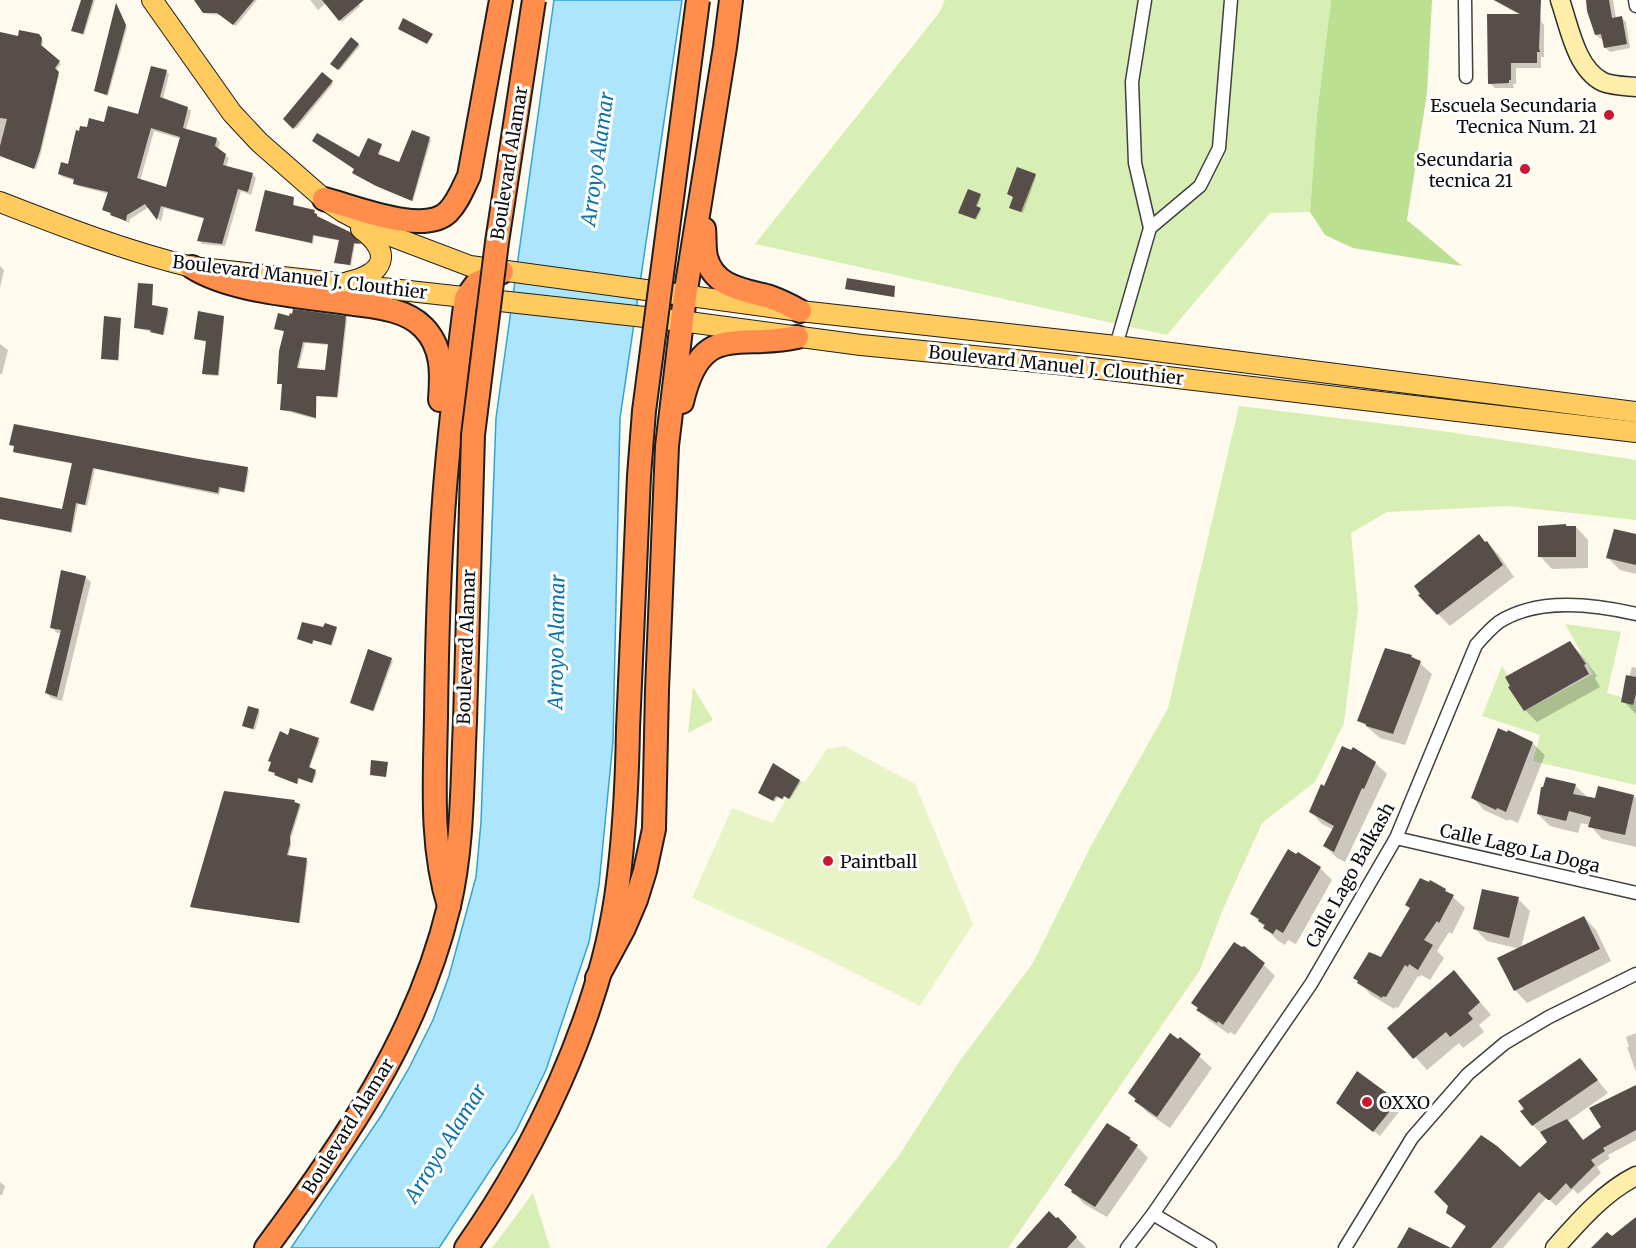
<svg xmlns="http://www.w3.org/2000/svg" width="1636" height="1248" font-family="Merriweather,serif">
  <rect width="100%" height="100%" fill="#fffaee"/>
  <g fill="#d7eeb4">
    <path d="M945 0H1331L1317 114 1310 212 1270 213 1167 335 755 244 939 13Z"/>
    <path d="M1239 406 1435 430 1636 460V520L1508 506 1387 512 1351 533 1358 609 1344 723 1315 782 1262 823 1223 909 1200 970 1008 1248H826L898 1157 959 1062 1033 963 1091 846 1168 708Z"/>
    <path d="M1565 624 1621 632 1607 693 1636 701V785L1533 761 1540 735 1482 716 1502 666 1528 709 1593 674Z"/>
    <path d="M693 687 713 720 688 733Z"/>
    <path d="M533 1193 550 1248H492Z"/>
  </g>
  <path fill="#bce091" d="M1331 0H1432L1427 93 1407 220 1462 266 1353 248 1325 235 1310 212 1317 114Z"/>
  <path fill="#e8f4c7" d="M844 746 915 784 973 924 920 1006 809 950 692 898 732 808 773 823 796 780 805 782 827 749Z"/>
  <path fill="#ade6fc" stroke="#2da4da" stroke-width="1.5" d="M554 0H682L620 418 613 741 599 885 589 942 546 1070 516 1131 439 1248H291L381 1116 408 1070 433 1020 449 976 476 877 481 822 496 418Z"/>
  <g fill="#0003" fill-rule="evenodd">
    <path d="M82 0H95L84 35 73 31Z"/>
    <path d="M196 0H257L236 26 220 15 207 14Z"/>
    <path d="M310 0H355L360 6 342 22 326 3 318 10Z"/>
    <path d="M1493 0H1531L1540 14 1541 21 1544 25V57H1541V68H1516V84H1513L1514 88H1495L1490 83 1520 15Z"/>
    <path d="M1587 0H1613L1616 18 1621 17 1626 22 1630 48 1610 52 1605 47 1604 39H1601L1596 35Z"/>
    <path d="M117 5 127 28 108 96 95 91Z"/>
    <path d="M0 33 19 38 38 35 43 41 42 47 61 64 55 71 59 75 41 153 36 169 0 156Z"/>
    <path d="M351 39 360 46 340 70 332 64Z"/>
    <path d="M166 71 169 74 163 99 187 108 191 111 186 130 216 139 220 142 218 149 229 158 226 167 253 175 256 178 251 195 241 191 225 246 202 244 199 240 205 219 164 208 161 222 149 207 130 219 129 223 104 210 109 194 78 186 75 183V181L63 177 59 174 69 166 88 129 139 116ZM154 131 181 139 167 189 140 181Z"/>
    <path d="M322 74 333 84 296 129 285 119Z"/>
    <path d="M429 139 431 140 413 201 379 187 360 159 381 145 382 146 378 156 400 164Z"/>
    <path d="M1035 176 1036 177 1023 213 1012 209 1010 208Z"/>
    <path d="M980 195 981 196 977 208 981 210 976 220 961 214Z"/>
    <path d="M294 199V207L314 211 318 218 349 234 359 244H355L351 266 336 262 341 241 314 236 313 244 257 231Z"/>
    <path d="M0 266 4 270 0 288Z"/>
    <path d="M153 286 152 307 169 311 164 335 136 328Z"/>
    <path d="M895 287V297L847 289Z"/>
    <path d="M223 317 224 319 219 376 205 375 207 342 195 339Z"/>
    <path d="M290 317 347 319 338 398 317 396 316 419 282 410 283 385 278 383 285 332 276 329ZM305 343 329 345 327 372 298 370Z"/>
    <path d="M120 319 119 361 104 359 103 358Z"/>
    <path d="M0 344 8 350 2 374H0Z"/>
    <path d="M11 444 247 468 249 470 245 493 221 488 219 495 95 469 87 506 78 504 72 533 0 519V498L63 511 73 464 16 453 15 451V447Z"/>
    <path d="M1566 525 1568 527H1576L1588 540V568L1552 569 1540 556Z"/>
    <path d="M1636 536V574L1620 570 1608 558Z"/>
    <path d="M1487 543 1499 555 1514 577 1450 626 1438 614Z"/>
    <path d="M85 577 91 582 62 701 51 698 46 692 61 633H57L52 628Z"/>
    <path d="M336 628 337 629 332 646 314 640 313 644 299 639 324 629Z"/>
    <path d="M1570 643 1582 655 1597 676 1595 678 1600 687 1537 722 1525 710 1512 687Z"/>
    <path d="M1386 649 1412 656 1432 674 1405 745 1380 738 1359 720Z"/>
    <path d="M391 659 393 661 374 711 353 704Z"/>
    <path d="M1632 667 1636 668V714L1623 701Z"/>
    <path d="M258 710 260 712 255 730 245 727 244 726Z"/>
    <path d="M288 736 320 741 309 769 317 773 313 783 299 778 298 784 276 775Z"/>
    <path d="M1532 743 1545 755 1518 823 1509 819 1508 821 1484 810 1472 797Z"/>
    <path d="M1375 763 1387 774 1345 862 1337 858 1325 846 1334 830 1322 824 1311 812 1325 788Z"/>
    <path d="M799 781 801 782 790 799 785 796 783 800 778 796 775 802 761 794Z"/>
    <path d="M1575 785 1588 798 1596 800 1599 788 1636 797V847L1602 839 1590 825 1581 823 1578 833 1550 826 1538 814Z"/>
    <path d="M294 801 301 806 291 838V846L288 857 308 861 300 923 193 908 192 907Z"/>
    <path d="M1320 868 1332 880 1296 944 1288 940 1285 945 1277 940 1252 914Z"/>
    <path d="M1445 890 1465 908 1452 934 1449 932 1437 951 1444 958 1430 980 1421 975 1420 977 1418 976 1398 1008 1395 1007 1394 1009 1371 995 1359 982Z"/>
    <path d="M1518 899 1530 911 1521 948 1584 917 1596 930 1611 961 1527 1003 1515 990 1520 949 1487 941 1474 928Z"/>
    <path d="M1264 965 1275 976 1235 1035 1230 1032 1229 1034 1210 1021 1198 1010Z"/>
    <path d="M1465 984 1491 1015 1479 1025 1484 1032 1463 1048 1459 1043 1427 1070 1389 1028Z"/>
    <path d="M1636 1033V1072L1627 1047H1629L1626 1037Z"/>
    <path d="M1180 1039 1212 1068 1170 1128 1148 1113 1129 1093Z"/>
    <path d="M1591 1072 1608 1093 1568 1121 1584 1141 1603 1128 1636 1087V1140L1608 1155 1610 1158 1597 1167 1601 1173 1578 1194 1573 1189 1556 1206 1547 1197 1503 1248H1452L1467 1228 1447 1213 1520 1169 1549 1142 1533 1125Z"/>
    <path d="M1397 1102 1402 1108 1380 1136 1342 1106Z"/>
    <path d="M1107 1125 1130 1139 1148 1158 1107 1217 1084 1204 1066 1184Z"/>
    <path d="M0 1182 5 1186 2 1195H0Z"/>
    <path d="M1058 1219 1086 1248H1018L1057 1220Z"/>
  </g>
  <g fill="#574d49" fill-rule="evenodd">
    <path d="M81 0H93L83 34 71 31Z"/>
    <path d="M194 0H254L233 25 217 13H203Z"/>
    <path d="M322 0H364L339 21Z"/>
    <path d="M1494 0H1541L1539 48 1540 52H1537V63H1511V80H1509V83L1488 84 1487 14H1520Z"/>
    <path d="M1586 0H1609L1612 18 1622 16 1627 44 1604 48 1601 34 1595 35 1587 11Z"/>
    <path d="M116 3 126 25 107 95 94 91Z"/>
    <path d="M403 18 433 34 427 44 398 29Z"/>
    <path d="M19 30 39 34 42 38 41 45 60 61 55 68 59 72 40 151 34 169 0 156V146L7 119 0 118V32L18 36Z"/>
    <path d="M351 37 359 44 338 70 330 64Z"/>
    <path d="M151 66 167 70 160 97 188 107 183 128 217 138 215 146 226 154 223 165 253 173 248 192 238 189 222 244 197 241 204 218 161 206 157 220 145 204 127 215 126 221 110 215 111 213 102 210 108 192 73 184 74 179 58 174 61 162 68 164 76 130 79 131 80 126 87 127 89 118 104 122 108 106 138 114ZM151 128 180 137 166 187 137 178Z"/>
    <path d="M322 72 333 81 293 129 283 119Z"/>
    <path d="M412 130 430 137 412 201 376 186 352 173 354 169 312 141 317 133 359 157 368 138 382 144 378 154 399 162Z"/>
    <path d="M1017 167 1036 174 1021 212 1009 208 1013 197 1007 194Z"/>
    <path d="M968 189 981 194 976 206 981 208 975 219 958 213Z"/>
    <path d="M265 190 294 197 293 205 315 210 314 213 317 214V216L350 232 361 244 354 243 350 265 334 263 339 240 313 235 312 243 255 231Z"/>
    <path d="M847 278 895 286 894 297 845 289Z"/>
    <path d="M138 283 153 284 152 305 168 308 163 335 150 332 151 330 134 328Z"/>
    <path d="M293 309 346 316 337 397 316 396V418L291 411 280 410 282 384H277L279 351 284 331 274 329 278 313 289 316 290 313 292 314ZM303 342 328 344 325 370 297 368Z"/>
    <path d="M198 311 224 316 218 375 202 374 206 341 194 339Z"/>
    <path d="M104 316 121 318 118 360 101 359Z"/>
    <path d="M14 424 193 458 248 467 244 492 219 487 218 493 93 468 85 505 76 503 71 532 0 519V497L62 509 72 463 13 452 14 446 9 445Z"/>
    <path d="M1566 524V526H1576V557H1538V526Z"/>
    <path d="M1614 529 1636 534V565L1606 558Z"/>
    <path d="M1479 534 1485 542 1487 541 1503 565 1437 615 1418 595 1420 594 1414 586Z"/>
    <path d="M61 570 86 576 57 697 45 693 61 630 50 628Z"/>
    <path d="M302 622 323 627 325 623 337 627 331 645 313 640 312 644 297 639Z"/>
    <path d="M1570 641 1586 664 1584 665 1589 674 1524 711 1508 687 1510 686 1505 677Z"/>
    <path d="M1385 648 1412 655 1411 657 1421 661 1393 734 1366 726V724L1357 721Z"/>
    <path d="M368 649 392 658 373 711 350 703Z"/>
    <path d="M1626 675 1636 677V694L1633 705 1621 702Z"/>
    <path d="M248 706 259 709 253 729 242 726Z"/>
    <path d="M290 728 319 738 309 767 316 770 312 783 298 778 297 784 274 775 275 773 268 771 271 762 268 761 280 731 288 735Z"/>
    <path d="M1498 728 1507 732 1508 730 1533 742 1506 812 1497 808 1496 810 1471 798Z"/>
    <path d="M1342 746 1351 750 1353 747 1376 762 1364 789 1362 788 1334 852 1323 846 1334 826 1309 812 1321 784 1324 786Z"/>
    <path d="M371 760 388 762 386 777 370 775Z"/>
    <path d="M773 763 800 780 789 799 784 796 782 799 776 796 773 801 758 793Z"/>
    <path d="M1546 777 1576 784 1573 794 1595 798 1598 786 1634 795 1625 835 1588 827 1591 817 1569 811 1566 821 1537 814 1541 787H1543Z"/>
    <path d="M224 791 295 800 294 802 300 804 290 836V844L287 855 307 858 299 923 190 907Z"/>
    <path d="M1288 849 1296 854 1298 852 1321 867 1283 933 1276 929 1273 934 1263 928 1265 925 1258 921 1259 919 1250 914Z"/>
    <path d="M1420 878 1429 882 1430 880 1446 889 1445 891 1454 895 1439 923 1437 921 1424 940 1433 945 1418 970 1409 964 1408 967 1405 965 1386 997 1383 996 1382 998 1357 983 1358 981 1353 978 1369 952 1381 957 1410 908 1405 905Z"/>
    <path d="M1482 889 1519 897 1509 938 1473 929Z"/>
    <path d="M1584 916 1600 949 1514 991 1497 958Z"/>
    <path d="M1234 942 1242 947 1244 946 1265 963 1223 1025 1218 1021 1217 1023 1196 1010 1198 1008 1191 1003Z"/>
    <path d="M1454 970 1480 1002 1468 1013 1473 1019 1450 1037 1446 1032 1413 1059 1387 1028Z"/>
    <path d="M1170 1033 1178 1039 1180 1037 1201 1054 1157 1117 1134 1101 1136 1099 1128 1093Z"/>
    <path d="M1580 1058 1598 1080 1532 1126 1520 1111 1524 1109 1518 1101Z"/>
    <path d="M1357 1071 1398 1101 1373 1132 1336 1103Z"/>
    <path d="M1636 1085V1130L1603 1148 1605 1151 1591 1160 1595 1165 1571 1189 1566 1183 1550 1200H1548L1539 1192 1491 1248H1397L1409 1227 1451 1248 1466 1226 1446 1213 1448 1206 1434 1192 1481 1135 1497 1146 1520 1167 1547 1142 1540 1132 1567 1119 1583 1140 1601 1127 1589 1108Z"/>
    <path d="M1107 1123 1131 1138 1129 1139 1138 1145 1095 1207 1071 1192 1072 1190 1064 1185Z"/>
    <path d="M1049 1211 1056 1218 1058 1217 1077 1237 1067 1248H1016Z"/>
    <path d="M1636 1217V1248H1591L1607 1232 1612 1236Z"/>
  </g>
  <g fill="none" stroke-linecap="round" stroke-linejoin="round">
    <g stroke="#414141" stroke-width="15">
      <g id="street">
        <path d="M1465 0 1466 77"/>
        <path d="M1635 0 1636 6"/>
        <path d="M1150 228 1200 186 1219 148 1231 0"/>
        <path d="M1116 346 1150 228 1135 163 1132 82 1145 0"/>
        <path d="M1396 838 1636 893"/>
        <path d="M1153 1214 1210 1248"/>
        <path d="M1127 1248 1153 1214 1311 984 1396 838 1476 645C1483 637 1491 628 1499 622 1538 597 1593 604 1636 614"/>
        <path d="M1345 1248 1412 1138 1468 1074 1505 1043 1549 1017 1636 974"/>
      </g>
    </g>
    <g stroke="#303030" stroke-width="21">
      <g id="secondary">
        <path d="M1560 0C1569 26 1576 69 1603 82 1613 86 1625 86 1636 87"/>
        <path d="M1555 1248C1579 1221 1604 1192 1636 1176"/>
      </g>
    </g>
    <g stroke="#1f1f1f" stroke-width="22">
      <g id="primary">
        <path d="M152 0 232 113 259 142 324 199 343 212 383 233 470 266 800 311 1116 346 1636 412"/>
        <path d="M0 202C64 227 126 251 192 267L681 321 861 345 1057 364 1636 432"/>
        <path d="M348 282C385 274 393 252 361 229"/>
      </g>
    </g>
    <g stroke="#1f1f1f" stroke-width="26">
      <g id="highway">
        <path d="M324 199C353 206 424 236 448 212 458 202 463 188 469 176L501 0"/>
        <path d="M704 229C705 238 704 248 706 257 714 288 745 290 770 297 781 301 791 306 800 311"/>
        <path d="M192 267C233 293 305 296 354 304 376 307 405 309 423 327 443 347 442 373 440 400"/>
        <path d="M682 402C701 321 737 350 797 337"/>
        <path d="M449 906C430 845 435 779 436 716 437 632 439 549 447 465 452 409 459 353 466 298L477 283 502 272"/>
        <path d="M597 978 624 928 636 900 645 871 654 829 657 690 667 446 685 296 725 47 731 0"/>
        <path d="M266 1248C344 1143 418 1036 449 906 463 846 462 783 465 721"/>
        <path d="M466 1248C536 1149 598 1018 616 898 624 842 627 786 628 729"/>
      </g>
    </g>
    <use href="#street" stroke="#fff" stroke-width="12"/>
    <use href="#secondary" stroke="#ffeea9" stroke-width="18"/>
    <use href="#primary" stroke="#ffca5e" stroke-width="20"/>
    <use href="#highway" stroke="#ff8e4c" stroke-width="22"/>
    <g stroke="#1f1f1f" stroke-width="26" stroke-linecap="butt">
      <g id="highway-bridge">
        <path d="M465 721 473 435 497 242 534 0"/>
        <path d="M628 729 639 476 644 411 698 0"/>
      </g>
    </g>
    <use href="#highway-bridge" stroke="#ff8e4c" stroke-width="22"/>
  </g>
  <g fill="#cb1831" stroke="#fff" stroke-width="2">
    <circle cx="1609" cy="115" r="6"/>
    <circle cx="1525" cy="169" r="6"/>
    <circle cx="828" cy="861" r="6"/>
    <circle cx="1367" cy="1102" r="6"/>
  </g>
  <g text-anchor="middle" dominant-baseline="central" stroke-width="6" stroke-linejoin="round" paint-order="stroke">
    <g font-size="18" fill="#0e0e0e" stroke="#fff" text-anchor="end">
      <text x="1597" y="105">Escuela Secundaria<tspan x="1597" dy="21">Tecnica Num. 21</tspan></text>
      <text x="1513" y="159">Secundaria<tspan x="1513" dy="21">tecnica 21</tspan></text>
      <text x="840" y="861" text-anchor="start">Paintball</text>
      <text x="1379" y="1102" text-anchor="start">OXXO</text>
    </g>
    <g font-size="18" fill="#0e0e0e" stroke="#fff">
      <text transform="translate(509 163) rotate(-81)">Boulevard Alamar</text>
      <text transform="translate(300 277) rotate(7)">Boulevard Manuel J. Clouthier</text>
      <text transform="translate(1056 365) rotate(6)">Boulevard Manuel J. Clouthier</text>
      <text transform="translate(466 647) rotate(-88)">Boulevard Alamar</text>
      <text transform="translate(1520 848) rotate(13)">Calle Lago La Doga</text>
      <text transform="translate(1350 875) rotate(-61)">Calle Lago Balkash</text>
      <text transform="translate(348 1126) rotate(-58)">Boulevard Alamar</text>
    </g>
    <g font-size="20" font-style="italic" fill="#0b74ab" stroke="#fff">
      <text transform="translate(597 159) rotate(-82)">Arroyo Alamar</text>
      <text transform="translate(556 642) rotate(-89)">Arroyo Alamar</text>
      <text transform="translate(445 1143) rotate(-58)">Arroyo Alamar</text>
    </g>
  </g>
</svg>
